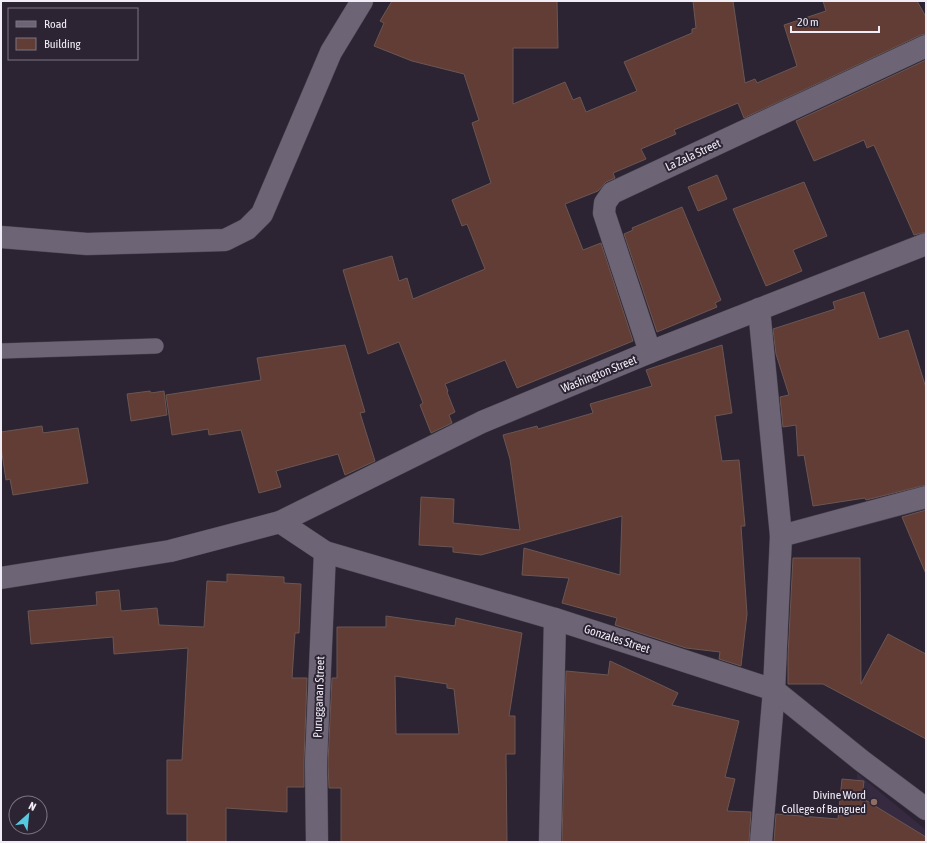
<svg xmlns="http://www.w3.org/2000/svg" width="927" height="843" font-family="'Asap Condensed',sans-serif">
  <rect width="100%" height="100%" fill="#2c2433"/>
  <path fill="#352a3f" d="M857 773 926 830V842H856Z"/>
  <g fill="#623d36" stroke="#6b5652" fill-rule="evenodd">
    <path d="M392 1H557L558 48H513V104L565 82 573 100 580 97 586 112 637 91 624 62 692 33V29L696 28 693 1H733L745 83 755 79 757 83 797 66 784 25 826 11 823 1H917L926 17V34L921 35 744 118 738 103 674 130 676 134 641 149 646 159 613 173 615 178 606 182 598 191 565 204 583 250 601 243 633 341 517 388 505 360 445 384 448 391 447 392 455 412 449 415 452 423 431 433 420 405 423 403 399 342 368 354 343 270 392 256 399 281 407 278 413 299 485 269 467 224 462 226 452 200 491 183 472 123 479 120 464 74 412 61 374 46 384 23 380 21Z"/>
    <path d="M926 60V232L914 235 874 145 867 148 864 140 814 161 796 121Z"/>
    <path d="M717 175 727 199 698 211 688 187Z"/>
    <path d="M804 182 827 236 793 250 802 271 766 286 733 209Z"/>
    <path d="M682 207 721 300 715 303 717 307 657 332 624 234 633 230 632 228Z"/>
    <path d="M864 292 879 339 908 330 926 388V485L866 500 865 498 813 506 804 455 798 456 796 425 783 427 780 397 789 395 776 354 773 329 835 309 833 302Z"/>
    <path d="M345 345 365 412 360 413 375 461 345 475 338 454 276 471 281 487 259 493 241 430 209 435 208 429 172 435 166 395 261 380 257 358Z"/>
    <path d="M722 345 732 413 715 416 722 461 739 460 745 526H741L747 614 741 666 719 659 720 652 686 648 615 625 617 618 562 603 569 578 522 575 524 548 620 575 622 516 481 555 453 552V547L419 545 421 497 454 499 453 523 520 530 510 459 503 435 537 426 538 429 593 413 590 404 652 386 646 370Z"/>
    <path d="M150 391 151 393 164 391 167 415 131 421 127 394Z"/>
    <path d="M42 426 43 433 78 428 88 483 13 495 10 479 6 480 1 447V432Z"/>
    <path d="M926 510V574L902 517Z"/>
    <path d="M793 558H860L861 684 888 634 926 654V739L823 684H788V656Z"/>
    <path d="M227 574 284 577V583L301 584 299 633H295L292 678H307L304 761V787H287V812L226 808V842H187V814H167V760H182L188 648 114 654 113 637 31 644 28 611 97 605 96 592 119 590 121 611 157 608 159 625 204 627 207 581 227 582Z"/>
    <path d="M386 616 455 626 456 618 522 633 509 716H515V754H506L507 842H341V788H329L328 762 332 678H337V627H386ZM395 676 447 684V688L454 689 459 734H396Z"/>
    <path d="M610 661 678 693 672 705 739 721 725 777 735 779 727 811 751 812 749 842H562L566 671 608 675Z"/>
    <path d="M842 779 864 781 862 798 926 837V842H774L776 814 838 819Z"/>
  </g>
  <g fill="none" stroke-linecap="round" stroke-linejoin="round">
    <g stroke="#494350" stroke-width="16">
      <path id="lane" d="M1 351 156 346"/>
    </g>
    <g stroke="#494350" stroke-width="23">
      <g id="street">
        <path d="M1 237 87 244 225 240 247 229 262 214 331 52 362 1"/>
        <path d="M759 309 781 536 774 690 761 842"/>
        <path d="M650 352 604 213 605 203 612 193 926 46"/>
        <path d="M280 522 325 552 555 619 774 690 862 761 926 809"/>
        <path d="M781 536 926 497"/>
        <path d="M1 578 170 551 280 522 482 422 650 352 926 244"/>
        <path d="M317 842 316 762 325 552"/>
        <path d="M550 842 555 619"/>
      </g>
    </g>
    <use href="#lane" stroke="#6d6576" stroke-width="15"/>
    <use href="#street" stroke="#6d6576" stroke-width="22"/>
  </g>
  <circle fill="#8d6e63" stroke="#2c2433" stroke-width="1.5" cx="874" cy="802" r="4"/>
  <g text-anchor="middle" dominant-baseline="central" stroke-width="4" stroke-linejoin="round" paint-order="stroke">
    <g font-size="12" fill="#f1edf7" stroke="#2c2433">
      <text transform="translate(693 155) rotate(-25)">La Zala Street</text>
      <text transform="translate(599 374) rotate(-22)">Washington Street</text>
      <text transform="translate(617 639) rotate(18)">Gonzales Street</text>
      <text transform="translate(319 697) rotate(-88)">Purugganan Street</text>
    </g>
    <g font-size="12" fill="#f1edf7" stroke="#2c2433" text-anchor="end">
      <text x="866" y="795">Divine Word<tspan x="866" dy="14">College of Bangued</tspan></text>
    </g>
  </g>
  <rect width="927" height="843" fill="none" stroke="#f1edf7" stroke-width="4"/>
  <rect x="8" y="8" width="130" height="52" fill="#2c2433" stroke="#7b7481"/>
  <rect x="16" y="21" width="20" height="6" fill="#6d6576" stroke="#7b7481"/>
  <text x="44" y="28" font-size="12" fill="#f1edf7">Road</text>
  <rect x="16" y="38" width="20" height="12" fill="#623d36" stroke="#7b7481"/>
  <text x="44" y="48" font-size="12" fill="#f1edf7">Building</text>
  <g transform="translate(28 815) rotate(27)"><circle r="19" fill="#2c2433" stroke="#7b7481"/>
  <path d="M0-3L7 15L0 10L-7 15Z" fill="#56c9e0"/>
  <text y="-6" font-size="11" font-weight="bold" text-anchor="middle" fill="#f1edf7">N</text>
  </g>
  <path d="M791 26v6h88v-6" fill="none" stroke="#f1edf7" stroke-width="2"/>
  <text x="797" y="26" font-size="12" fill="#f1edf7" stroke="#2c2433" stroke-width="3" paint-order="stroke">20 m</text>
</svg>
